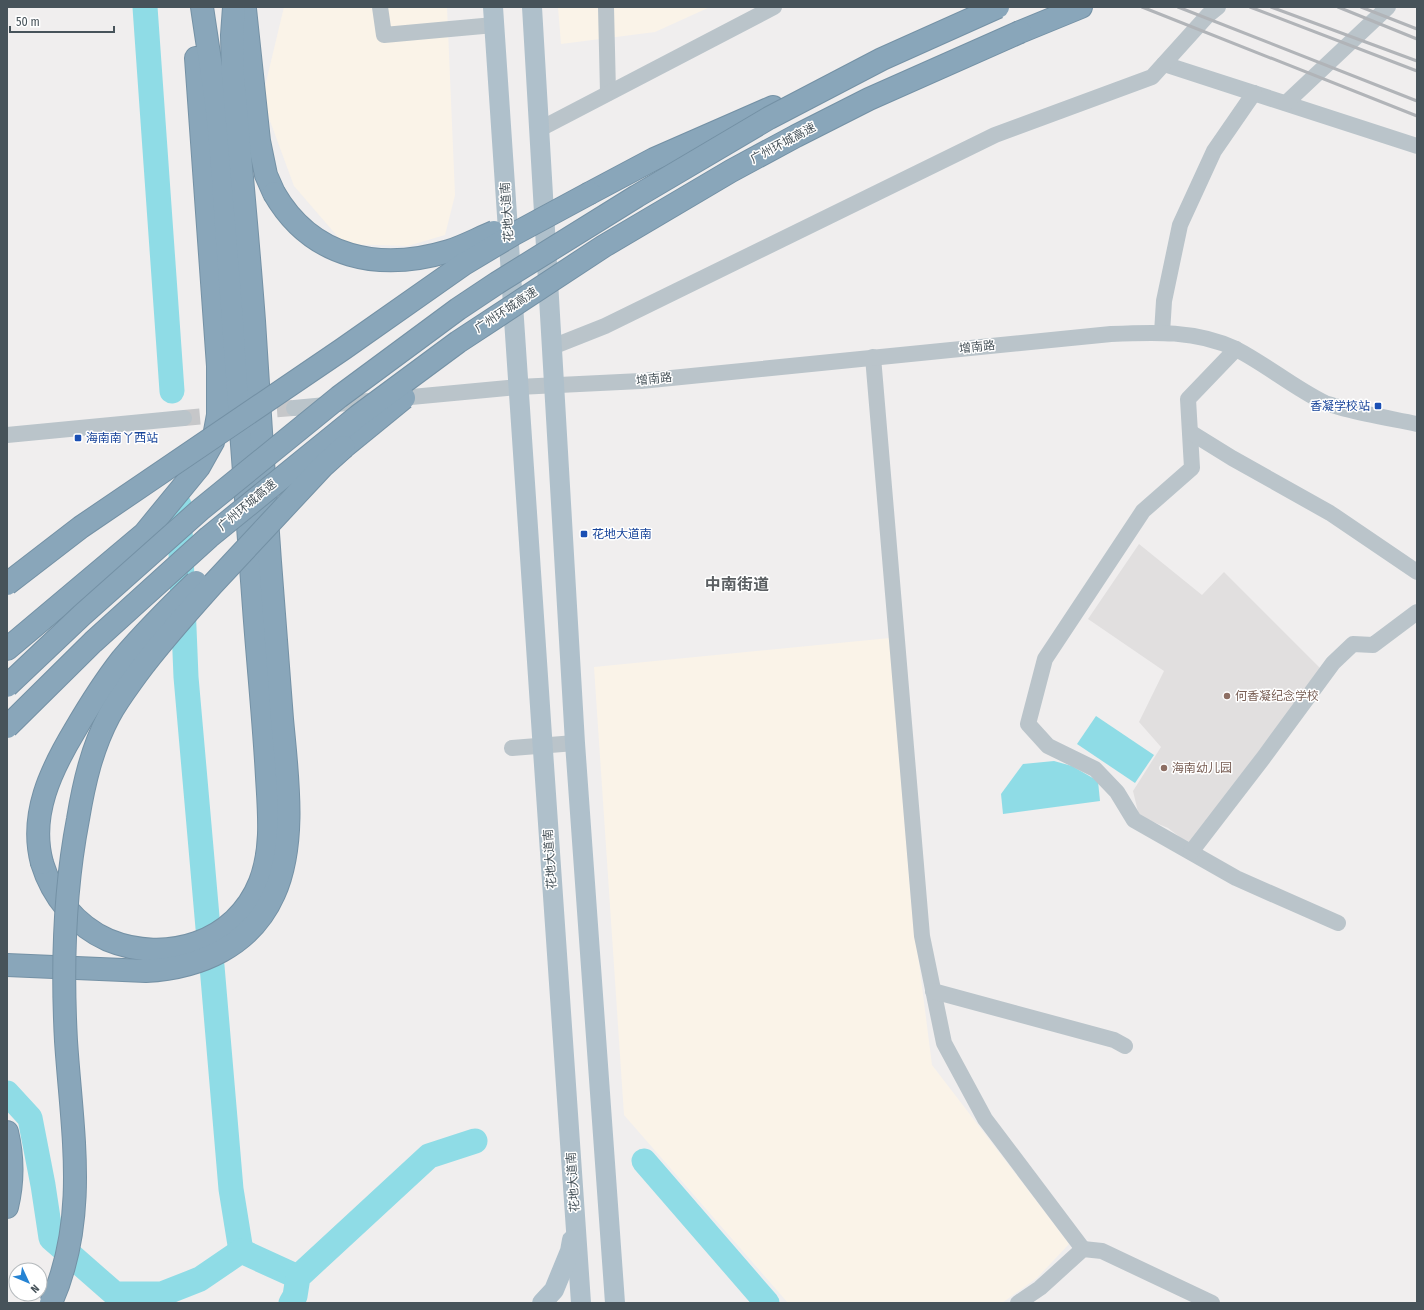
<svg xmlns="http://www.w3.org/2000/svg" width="1424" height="1310" font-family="'Fira Sans Condensed','Noto Sans SC',sans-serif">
  <rect width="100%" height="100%" fill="#f0eeee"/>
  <g fill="#faf3e8">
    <path d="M284 7H447L455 195 445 235 408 246 344 244 294 186 262 99Z"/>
    <path d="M558 7H710L655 32 561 44Z"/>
    <path d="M890 638 911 900 932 1065 1025 1186 1069 1244 1037 1278 1002 1303H788L624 1115 594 667Z"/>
  </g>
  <path fill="#e1dfdf" d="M1139 544 1202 595 1224 572 1322 670 1190 845 1168 828 1139 816 1133 791 1161 747 1139 722 1164 671 1088 619Z"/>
  <g fill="#8fdce6">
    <path d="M1096 716 1154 755 1135 783 1077 744Z"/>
    <path d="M1054 761 1072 766 1098 781 1100 801 1003 814 1001 794 1023 764Z"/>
  </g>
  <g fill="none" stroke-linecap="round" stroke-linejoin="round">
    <g stroke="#8fdce6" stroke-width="25">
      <path d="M145 7 172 391"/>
      <path d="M179 505 186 677 208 928"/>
      <path d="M212 966 231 1189 241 1251"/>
      <path d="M7 1093 30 1118 43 1185 51 1238 115 1294H162L200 1279 241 1251 298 1277"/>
      <path d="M644 1161 767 1303"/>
      <path d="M291 1303 295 1296 298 1277 429 1156 475 1141"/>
    </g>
    <g stroke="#c6c7c9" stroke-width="16" stroke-dasharray="16 8" stroke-linecap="butt">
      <path d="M253 411 294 408"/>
      <path d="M184 418 228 414"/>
    </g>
    <g stroke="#7491a5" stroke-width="24">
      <g id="highway">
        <path d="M245 9 259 141 266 175 274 193"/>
        <path d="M1020 32 1081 7"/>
        <path d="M590 193 654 159 773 107"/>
        <path d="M7 649 144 534 199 467 213 442 218 415V366L196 58"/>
        <path d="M42 863C52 896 76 926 108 940 166 964 236 943 260 882 273 848 269 812 267 777 264 721 258 664 254 608 244 485 237 362 227 240 224 197 222 154 217 111 213 77 207 42 202 7"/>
        <path d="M7 965 146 971C200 968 251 946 274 894 297 843 287 774 282 719 278 667 274 614 270 562 264 482 259 401 254 321 248 239 240 158 233 76L232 35 234 7"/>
        <path d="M7 1132C13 1157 13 1182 7 1207"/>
      </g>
    </g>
    <g stroke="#bac4ca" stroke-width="16">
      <path d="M380 7 384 35 494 25"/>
      <path d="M606 7 608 93"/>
      <path d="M1164 64 1417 146"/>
      <path d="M1286 103 1388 7"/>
      <path d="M540 129 774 7"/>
      <path d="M1162 333 1164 301 1180 225 1214 151 1254 93"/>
      <path d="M552 347 605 326 995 135 1152 77 1208 15 1218 7"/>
      <path d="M1236 349 1188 399 1192 468 1143 511 1045 659 1028 724 1048 746 1095 769 1117 792 1134 820 1236 878 1338 923"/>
      <path d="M873 357 922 936 944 1043 985 1119 1083 1249"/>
      <path d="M294 408 518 387 641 381 1111 334C1153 332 1197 330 1236 349 1267 365 1294 388 1325 403 1331 405 1339 407 1346 409 1369 415 1393 419 1417 424"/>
      <path d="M1190 432 1232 458 1330 513 1417 572"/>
      <path d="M7 435 184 418"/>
      <path d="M512 748 575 743"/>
      <path d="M1191 852 1264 757 1333 663 1353 644 1373 645 1417 612"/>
      <path d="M933 991 1114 1040 1125 1046"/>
      <path d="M1018 1303 1040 1288 1083 1249 1102 1251 1212 1303"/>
    </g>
    <g stroke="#afc0cb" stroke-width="20">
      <path d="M493 7C519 439 553 871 581 1303"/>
      <path d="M532 7 575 743 615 1303"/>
      <path d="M542 1303 554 1290 570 1251 572 1240"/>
    </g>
    <use href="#highway" stroke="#89a6ba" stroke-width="22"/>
    <g stroke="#b1b4b8" stroke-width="3">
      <path d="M1142 7 1417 116"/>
      <path d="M1178 7 1417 101"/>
      <path d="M1250 7 1417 71"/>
      <path d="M1271 7 1417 61"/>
      <path d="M1338 7 1417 39"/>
      <path d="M1361 7 1417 29"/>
    </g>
    <g stroke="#7491a5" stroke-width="24" stroke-linecap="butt">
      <g id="highway-bridge">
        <path d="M274 193C312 259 380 272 449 251 465 246 479 238 494 232"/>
        <path d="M333 456 404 398"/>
        <path d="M7 584 81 527 343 349 464 264 514 234 590 193"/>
        <path d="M7 686 82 615 200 510 339 397 458 309 497 283 637 196 769 118 882 59 998 7"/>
        <path d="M7 727 93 642 209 537 358 416 458 342 604 246 731 171 796 136 869 99 1020 32"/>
        <path d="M42 863C29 815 51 770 75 730 89 706 104 682 122 659 145 632 170 607 196 582"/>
        <path d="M51 1303C89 1217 72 1132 66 1041 62 967 64 892 78 819 84 783 92 748 109 716 117 701 127 688 137 674 160 643 186 614 212 585 249 545 286 506 323 466L344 447"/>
      </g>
    </g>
    <use href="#highway-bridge" stroke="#89a6ba" stroke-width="22"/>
  </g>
  <g fill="#1a4fb4" stroke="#fff" stroke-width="1.5">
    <rect x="1374" y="402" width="8" height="8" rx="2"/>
    <rect x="74" y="434" width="8" height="8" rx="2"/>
    <rect x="580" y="530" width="8" height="8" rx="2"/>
  </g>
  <g fill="#8d6e63" stroke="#fff" stroke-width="1.5">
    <circle cx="1227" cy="696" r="4"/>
    <circle cx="1164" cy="768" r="4"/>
  </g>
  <g text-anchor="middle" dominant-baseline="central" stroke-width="3" stroke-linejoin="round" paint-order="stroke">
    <g font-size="12" fill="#47535a" stroke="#fff">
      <text transform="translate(783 143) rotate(-28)">广州环城高速</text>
      <text transform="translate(507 212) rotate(-94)">花地大道南</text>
      <text transform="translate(506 310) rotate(-33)">广州环城高速</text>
      <text transform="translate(977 347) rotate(-6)">增南路</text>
      <text transform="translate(654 379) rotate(-6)">增南路</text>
      <text transform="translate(247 505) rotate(-40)">广州环城高速</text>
      <text transform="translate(550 859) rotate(-94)">花地大道南</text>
      <text transform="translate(573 1182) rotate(-94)">花地大道南</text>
    </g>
    <g font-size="12" fill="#164399" stroke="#fff" text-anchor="start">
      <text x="1370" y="406" text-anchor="end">香凝学校站</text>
      <text x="86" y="438">海南南丫西站</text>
      <text x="592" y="534">花地大道南</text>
    </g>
    <g font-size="12" fill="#785e54" stroke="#fff" text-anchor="start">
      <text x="1235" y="696">何香凝纪念学校</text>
      <text x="1172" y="768">海南幼儿园</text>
    </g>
    <g font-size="16" font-weight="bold" fill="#5b5f62" stroke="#fff">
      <text x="737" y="584">中南街道</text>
    </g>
  </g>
  <rect width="1424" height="1310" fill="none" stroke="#47535a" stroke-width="16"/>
  <g transform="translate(28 1282) rotate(134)"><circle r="19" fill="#ffffff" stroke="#b5babd"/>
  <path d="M0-3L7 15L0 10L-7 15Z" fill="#2583d3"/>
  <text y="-6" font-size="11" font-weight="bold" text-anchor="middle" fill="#47535a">N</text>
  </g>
  <path d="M10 26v6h104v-6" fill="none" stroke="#47535a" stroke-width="2"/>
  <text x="16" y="26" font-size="12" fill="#47535a" stroke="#ffffff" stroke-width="3" paint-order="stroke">50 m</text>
</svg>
